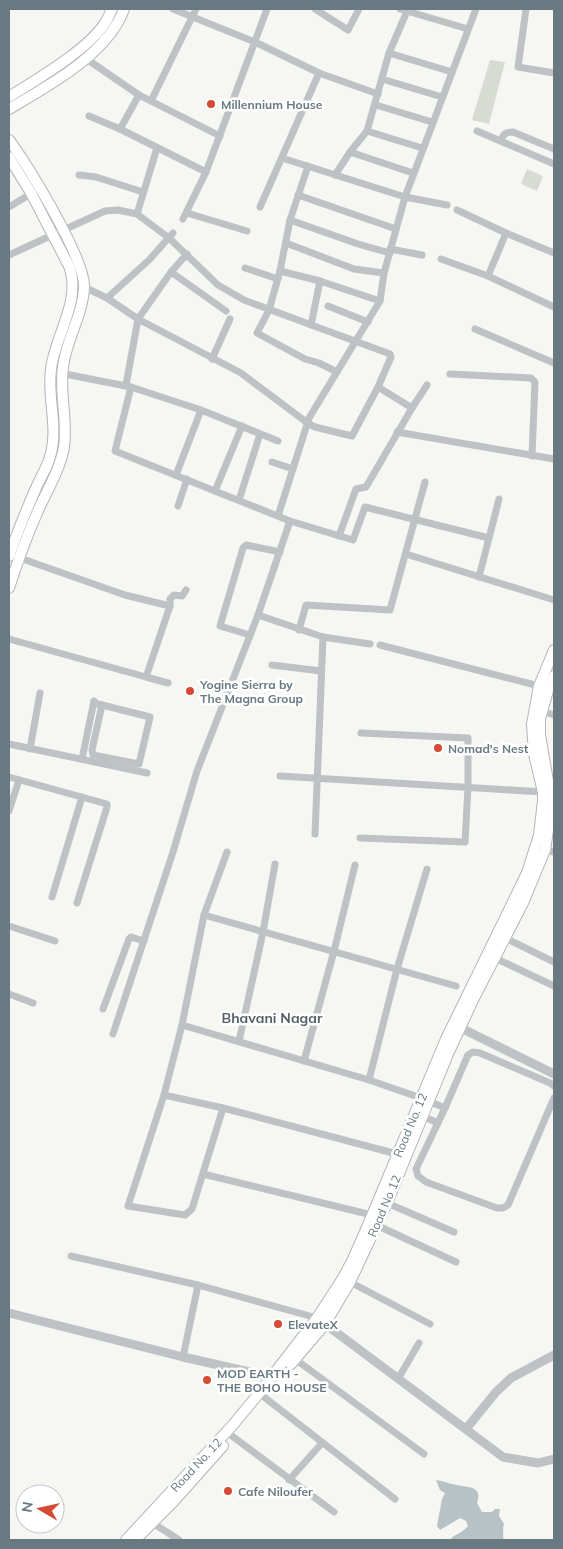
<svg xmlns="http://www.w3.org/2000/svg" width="563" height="1549" font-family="Mulish,sans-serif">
  <rect width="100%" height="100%" fill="#f6f6f3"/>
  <g fill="#d7dbd3">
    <path d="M490 60 505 62 489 124 472 120Z"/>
    <path d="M527 169 543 176 537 191 521 184Z"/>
  </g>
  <path fill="#b6c2c5" d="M436 1480C444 1481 450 1484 457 1485 468 1488 483 1485 477 1503L482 1512H492L495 1509H500L499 1516 504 1524C502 1530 504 1534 503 1540H450C454 1534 463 1533 468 1526L466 1521 460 1518 440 1530 437 1526 442 1499 445 1493 440 1490Z"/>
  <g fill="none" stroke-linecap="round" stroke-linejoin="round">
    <g stroke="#b0b6ba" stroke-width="12">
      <g id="secondary">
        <path d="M9 97C36 80 89 49 105 23 108 19 110 13 112 9"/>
        <path d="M9 109C48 86 108 54 124 9"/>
        <path d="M9 140C27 163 86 261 84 287 83 315 66 340 63 367 59 393 68 421 64 447 60 470 46 492 37 513 26 538 17 563 9 588"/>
        <path d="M9 157 31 193 69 266C82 301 55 335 51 369 47 399 59 426 50 457 47 468 40 478 36 488 26 511 17 533 9 556"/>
        <path d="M291 1364 325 1324 350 1282 387 1203 448 1054 473 1000 523 903 545 850 552 804 540 735V719L549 687 554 676"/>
        <path d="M126 1540 232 1426 260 1392 317 1318 343 1278 353 1259 368 1225 446 1039 527 873 539 835 543 801V792L534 754 532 724 539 686 554 650"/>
        <path d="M135 1540 174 1501 223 1446"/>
      </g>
    </g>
    <g stroke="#bec2c5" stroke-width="7">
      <path d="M173 9 255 42 319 73 378 94"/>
      <path d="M315 9 348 30 359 9"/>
      <path d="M400 9 468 29"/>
      <path d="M526 9 518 67 554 73"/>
      <path d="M389 53 452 72"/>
      <path d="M85 58 139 95 220 136"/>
      <path d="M382 79 442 97"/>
      <path d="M151 101 196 9"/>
      <path d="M376 105 432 122"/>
      <path d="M89 116 120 129 206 172"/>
      <path d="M120 129 139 95"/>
      <path d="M367 131 422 148"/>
      <path d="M477 131 554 164"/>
      <path d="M501 141C503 134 506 132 513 132L554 149"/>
      <path d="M350 152 413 173"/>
      <path d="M282 158 405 197 447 205"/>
      <path d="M308 166 290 220 280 271 269 310 257 333 305 359 319 363 337 372"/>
      <path d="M79 175 96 177 143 192"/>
      <path d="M335 175 350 152 367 131 389 53 408 9"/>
      <path d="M298 195 396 229"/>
      <path d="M9 207 34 192"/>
      <path d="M260 207 319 73"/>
      <path d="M457 210 506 233 554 253"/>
      <path d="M187 213 247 231"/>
      <path d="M137 214 157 148"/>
      <path d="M183 219 206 172 267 9"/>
      <path d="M290 220 358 244 390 253"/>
      <path d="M286 243 354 269 384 273"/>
      <path d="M390 249 422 255"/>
      <path d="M9 255 105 211 118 210 137 214 169 238 218 285 244 300 390 354 391 357 378 387 352 436 315 427 309 424 241 373 138 319 107 298 84 287"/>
      <path d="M441 259 488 276 554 307"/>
      <path d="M245 268 278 279"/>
      <path d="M280 271 320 281 380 301"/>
      <path d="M171 272 226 311"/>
      <path d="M488 276 506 233"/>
      <path d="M107 298 149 260 173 233"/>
      <path d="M328 306 368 322"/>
      <path d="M311 325 320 281"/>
      <path d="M475 329 554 363"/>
      <path d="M212 359 230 319"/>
      <path d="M50 371 131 387 201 410 278 441"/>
      <path d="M450 374 531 378 535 382 532 456"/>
      <path d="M126 385 138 319 171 272 187 254"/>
      <path d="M131 387 115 451 290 521 353 540 365 507 489 538"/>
      <path d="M412 408 427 385"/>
      <path d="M397 432 554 459"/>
      <path d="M272 462 293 469"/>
      <path d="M176 475 201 410"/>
      <path d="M215 491 242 426"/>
      <path d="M239 500 260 434"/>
      <path d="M178 506 187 479"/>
      <path d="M278 516 309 418 380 301 384 273 405 197 476 9"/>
      <path d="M290 521 258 615 323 637 370 644"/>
      <path d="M339 536 356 489 366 487 412 408 378 387"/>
      <path d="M406 554 554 600"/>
      <path d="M479 577 499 499"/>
      <path d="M170 606V599L174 595 182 596 186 590"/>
      <path d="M299 630 306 605 390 610 425 482"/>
      <path d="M250 635 220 626 243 548 246 545 280 552"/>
      <path d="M9 639 146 677 170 606 125 595 17 557"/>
      <path d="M380 645 539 686"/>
      <path d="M272 665 321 671"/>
      <path d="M146 677 168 683"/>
      <path d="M94 703 150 717 139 764 103 757 102 763"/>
      <path d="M102 705 92 750 93 755 103 757"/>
      <path d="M542 711 554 715"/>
      <path d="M9 744 147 773"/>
      <path d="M30 749 40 693"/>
      <path d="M82 759 94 701"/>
      <path d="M280 776 543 792"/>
      <path d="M9 777 107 804V807L77 903"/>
      <path d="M9 811 19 780"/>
      <path d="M315 834 323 637"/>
      <path d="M360 838 465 842 468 787V738L361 733"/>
      <path d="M545 850 554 852"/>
      <path d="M52 897 82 797"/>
      <path d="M204 915 456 986"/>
      <path d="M9 926 55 941"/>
      <path d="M505 938 554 962"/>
      <path d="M495 958 554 986"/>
      <path d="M9 994 33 1003"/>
      <path d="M103 1009 129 939 131 937 144 941"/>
      <path d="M182 1025 369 1080 421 1098 445 1108 468 1055 473 1052 480 1053 550 1083 554 1086"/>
      <path d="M113 1034 173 852 197 771 258 615"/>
      <path d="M239 1041 263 932 275 864"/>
      <path d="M304 1061 334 951 355 865"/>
      <path d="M369 1080 397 969 427 869"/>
      <path d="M164 1095 223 1108 397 1154"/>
      <path d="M223 1108 192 1209 185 1215 128 1206 164 1095 182 1025 204 915 227 852"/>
      <path d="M445 1108 416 1169 418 1176 426 1182 497 1208H503L508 1205 554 1098"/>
      <path d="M422 1116 438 1123"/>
      <path d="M203 1174 372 1215"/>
      <path d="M387 1203 454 1232"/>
      <path d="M376 1225 456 1262"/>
      <path d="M71 1256 198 1285 317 1318"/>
      <path d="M350 1282 430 1324"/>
      <path d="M183 1357 198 1285"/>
      <path d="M295 1359 424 1454"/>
      <path d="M398 1379 419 1343"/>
      <path d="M264 1397 395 1499"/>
      <path d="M232 1436 334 1512"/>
      <path d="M289 1480 322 1443"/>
      <path d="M153 1523 179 1540"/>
    </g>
    <g stroke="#bec2c5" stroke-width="9">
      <path d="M461 1028 554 1074"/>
      <path d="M9 1313 183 1357 272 1377"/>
      <path d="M325 1324 503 1457 538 1463 554 1459"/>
      <path d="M466 1429 496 1392 511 1378 554 1355"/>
    </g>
    <use href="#secondary" stroke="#fff" stroke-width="10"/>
  </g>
  <g fill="#d64934" stroke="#fff" stroke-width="2">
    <circle cx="211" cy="104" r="5"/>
    <circle cx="190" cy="691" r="5"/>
    <circle cx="438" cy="748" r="5"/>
    <circle cx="278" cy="1324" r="5"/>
    <circle cx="207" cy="1380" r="5"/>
    <circle cx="228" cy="1491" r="5"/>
  </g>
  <g text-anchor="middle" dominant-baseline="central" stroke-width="5" stroke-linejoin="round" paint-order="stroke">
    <g font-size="12" font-weight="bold" fill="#687982" stroke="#fff" text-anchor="start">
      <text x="221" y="104">Millennium House</text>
      <text x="200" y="684">Yogine Sierra by<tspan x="200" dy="14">The Magna Group</tspan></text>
      <text x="448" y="748">Nomad's Nest</text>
      <text x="288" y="1324">ElevateX</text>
      <text x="217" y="1373">MOD EARTH -<tspan x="217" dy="14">THE BOHO HOUSE</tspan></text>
      <text x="238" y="1491">Cafe Niloufer</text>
    </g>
    <g font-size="12" fill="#687982" stroke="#fff">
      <text transform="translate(410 1125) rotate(-67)">Road No. 12</text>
      <text transform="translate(384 1206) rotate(-67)">Road No 12</text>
      <text transform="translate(196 1465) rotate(-47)">Road No. 12</text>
    </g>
    <g font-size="14" font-weight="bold" fill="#556168" stroke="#fff">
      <text x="272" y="1018">Bhavani Nagar</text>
    </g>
  </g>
  <rect width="563" height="1549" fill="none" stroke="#687982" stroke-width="20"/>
  <g transform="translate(40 1509) rotate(279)"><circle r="24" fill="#ffffff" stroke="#c3c9cd"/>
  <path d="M0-4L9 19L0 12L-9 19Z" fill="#d64934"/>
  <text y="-8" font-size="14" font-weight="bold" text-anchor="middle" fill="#687982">N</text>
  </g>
</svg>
